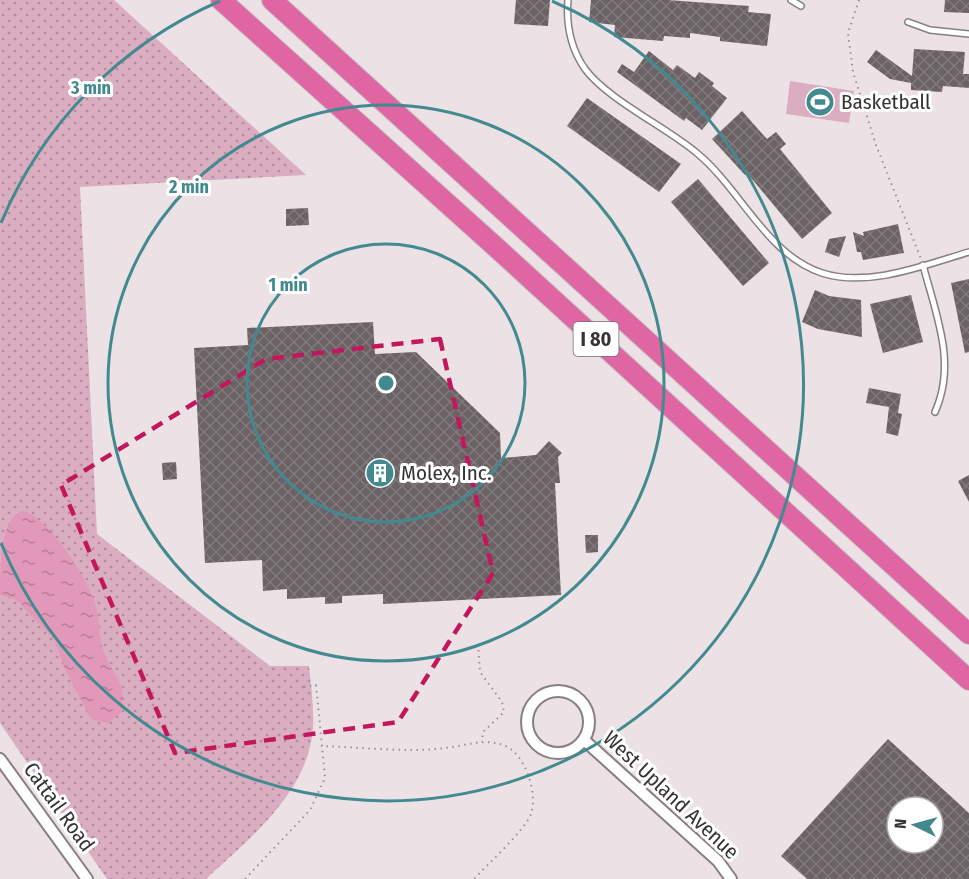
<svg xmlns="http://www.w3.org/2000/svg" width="969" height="879" font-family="'Fira Sans Condensed',sans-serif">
  <defs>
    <pattern id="park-dots" width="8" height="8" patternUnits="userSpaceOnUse" patternTransform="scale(1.5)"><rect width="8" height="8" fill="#dbadc0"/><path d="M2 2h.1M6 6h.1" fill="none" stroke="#b28d9d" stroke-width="1.8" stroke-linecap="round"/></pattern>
    <pattern id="water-ripples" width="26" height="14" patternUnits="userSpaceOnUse" patternTransform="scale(1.5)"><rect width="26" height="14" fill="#e298b9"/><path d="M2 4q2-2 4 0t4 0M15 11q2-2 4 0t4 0" fill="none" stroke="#b87d97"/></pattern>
    <pattern id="building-cross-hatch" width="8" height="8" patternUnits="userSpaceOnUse" patternTransform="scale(1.5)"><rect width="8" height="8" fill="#6b6266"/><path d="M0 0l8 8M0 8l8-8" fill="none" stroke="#817a7d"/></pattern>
  </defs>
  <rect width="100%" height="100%" fill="#ece1e5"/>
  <path fill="url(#park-dots)" d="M0 0H114L306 175 80 187 97 534 270 666H309C311 686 314 707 313 727 309 792 250 838 206 879H107L0 723Z"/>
  <path fill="#dbadc0" d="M790 81 854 91 849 123 786 114Z"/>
  <path fill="url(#water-ripples)" d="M23 511C48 516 88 580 95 603 100 619 98 638 104 653 114 677 128 684 121 713L108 723 91 719 65 669 54 639 15 599 0 595C0 570 0 516 23 511Z"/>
  <g fill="url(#building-cross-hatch)" fill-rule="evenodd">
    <path d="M516 0H550L548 26 514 24Z"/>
    <path d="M591 0H668L749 6 748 12 771 14 767 46 720 41V37L690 33V38L664 36 663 41 614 37 615 25 589 22Z"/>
    <path d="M945 0H969V13L944 12Z"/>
    <path d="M914 49 965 52 963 74H969V88L943 86 942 92 911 90V83L890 79 867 62 876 50 912 76Z"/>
    <path d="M649 51 673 70 677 65 695 78 699 72 714 83 712 86 727 98 702 130 686 118 684 121 617 72 622 64 634 72Z"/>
    <path d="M587 98 681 164 659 192 567 126Z"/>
    <path d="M742 111 767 139 776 132 786 144 780 149 832 213 802 239 747 173 745 175 712 139Z"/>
    <path d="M698 179 769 263 743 286 671 202Z"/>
    <path d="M308 208 309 225 286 226V209Z"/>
    <path d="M898 224 904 253 863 260 861 252H857L853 232 864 236 863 232Z"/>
    <path d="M846 236 839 257 825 252 829 239Z"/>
    <path d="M969 279V352L965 353 951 283Z"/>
    <path d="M815 290 829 296 861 300 862 337 818 329 802 322Z"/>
    <path d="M911 295 923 342 883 353 870 304Z"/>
    <path d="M373 322 375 354 416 352 500 433 501 458 536 455 549 441 562 453 558 457 560 483H555L561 595 383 604V594L342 596V603L325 604V597L287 599V589L263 591 262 560 205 563 194 348 248 345 247 328Z"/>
    <path d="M869 388 901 394 898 413 902 414 898 436 886 433 889 407 866 403Z"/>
    <path d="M176 462 177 479 163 480 162 463Z"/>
    <path d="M969 475V502L958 481Z"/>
    <path d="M585 535H598V552L586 553Z"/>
    <path d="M888 739 969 813V879H807L781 856ZM897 807H933V843H897Z"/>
  </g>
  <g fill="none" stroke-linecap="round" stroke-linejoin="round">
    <g stroke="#887f83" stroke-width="8">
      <g id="lane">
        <path d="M568 0C566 25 571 49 585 69 608 100 668 128 698 154 741 190 767 255 822 273 868 288 925 265 969 252"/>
        <path d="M791 0 801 6"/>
        <path d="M908 22 930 30 969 34"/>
        <path d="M923 265C936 315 957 363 935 412"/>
      </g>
    </g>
    <g stroke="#887f83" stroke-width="14">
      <g id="street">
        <circle cx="558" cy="722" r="31"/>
        <path d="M584 740 718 861 731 879"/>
        <path d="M0 759 87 879"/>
      </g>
    </g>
    <g stroke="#c3c2c2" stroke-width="22">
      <g id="highway">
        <path d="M221 0 499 250 969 680"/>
        <path d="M272 0 969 634"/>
      </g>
    </g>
    <g stroke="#9a9295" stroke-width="2" stroke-dasharray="1.5 4.5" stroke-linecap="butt">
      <path d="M859 0 848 33 853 72 876 145 921 259"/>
      <path d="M478 644 480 672 502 702 504 712 483 732 482 742"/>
      <path d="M304 687 316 685 322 746C360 747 408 753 445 748 465 746 483 738 503 745 525 752 538 793 531 814 525 830 487 865 474 879"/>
      <path d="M245 879 310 810 325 778 322 747"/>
    </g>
    <use href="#lane" stroke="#fff" stroke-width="5"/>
    <use href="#street" stroke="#fff" stroke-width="10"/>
    <use href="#highway" stroke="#df66a2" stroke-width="20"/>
  </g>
  <path fill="none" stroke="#c2185b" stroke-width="4.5" stroke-dasharray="12 8" stroke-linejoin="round" d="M440 339 493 573 398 722 175 753 61 485 266 359Z"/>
  <g fill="none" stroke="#428a8f" stroke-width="3">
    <circle cx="386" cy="383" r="139"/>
    <circle cx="386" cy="383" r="278"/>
    <path d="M1 223A417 417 0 0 1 220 1M552 1A417 417 0 1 1 1 543"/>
  </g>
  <defs>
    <g id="stadium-disc" transform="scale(1.5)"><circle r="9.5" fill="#428a8f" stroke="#fff"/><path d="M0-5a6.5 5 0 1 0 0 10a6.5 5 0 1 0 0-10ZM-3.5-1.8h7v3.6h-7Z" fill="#fff"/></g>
    <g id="building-disc" transform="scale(1.5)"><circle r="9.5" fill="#428a8f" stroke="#fff"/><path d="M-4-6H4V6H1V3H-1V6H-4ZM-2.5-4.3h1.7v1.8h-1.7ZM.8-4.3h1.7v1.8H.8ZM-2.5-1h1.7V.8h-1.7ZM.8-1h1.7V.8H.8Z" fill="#fff"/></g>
  </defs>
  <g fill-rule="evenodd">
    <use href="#stadium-disc" x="820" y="102"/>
    <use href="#building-disc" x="380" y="473"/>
  </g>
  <g text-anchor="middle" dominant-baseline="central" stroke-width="6" stroke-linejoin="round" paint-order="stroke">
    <rect fill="#fff" stroke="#737072" stroke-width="1.5" x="573.5" y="322" width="45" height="34" rx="4.5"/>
    <g font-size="20" font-weight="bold" fill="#373335">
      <text x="596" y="339">I 80</text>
    </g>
    <g font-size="21" fill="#373335" stroke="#fff" text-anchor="start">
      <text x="841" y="102">Basketball</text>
      <text x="401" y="473">Molex, Inc.</text>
    </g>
    <g font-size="21" fill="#373335" stroke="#fff">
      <text transform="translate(671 795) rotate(43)">West Upland Avenue</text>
      <text transform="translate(59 807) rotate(54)">Cattail Road</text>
    </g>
  </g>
  <circle cx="386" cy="383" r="9" fill="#428a8f" stroke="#fff" stroke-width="3"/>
  <g font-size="18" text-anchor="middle" font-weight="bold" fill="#428a8f" stroke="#fff" stroke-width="6" stroke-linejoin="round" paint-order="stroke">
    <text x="91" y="94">3 min</text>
    <text x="189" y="193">2 min</text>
    <text x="288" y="291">1 min</text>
  </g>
  <g transform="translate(915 825) rotate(275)"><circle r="28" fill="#ffffff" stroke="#afadae" stroke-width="1.5"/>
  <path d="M0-4.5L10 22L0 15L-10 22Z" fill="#428a8f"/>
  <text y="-9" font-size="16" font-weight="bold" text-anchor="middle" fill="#373335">N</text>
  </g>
</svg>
